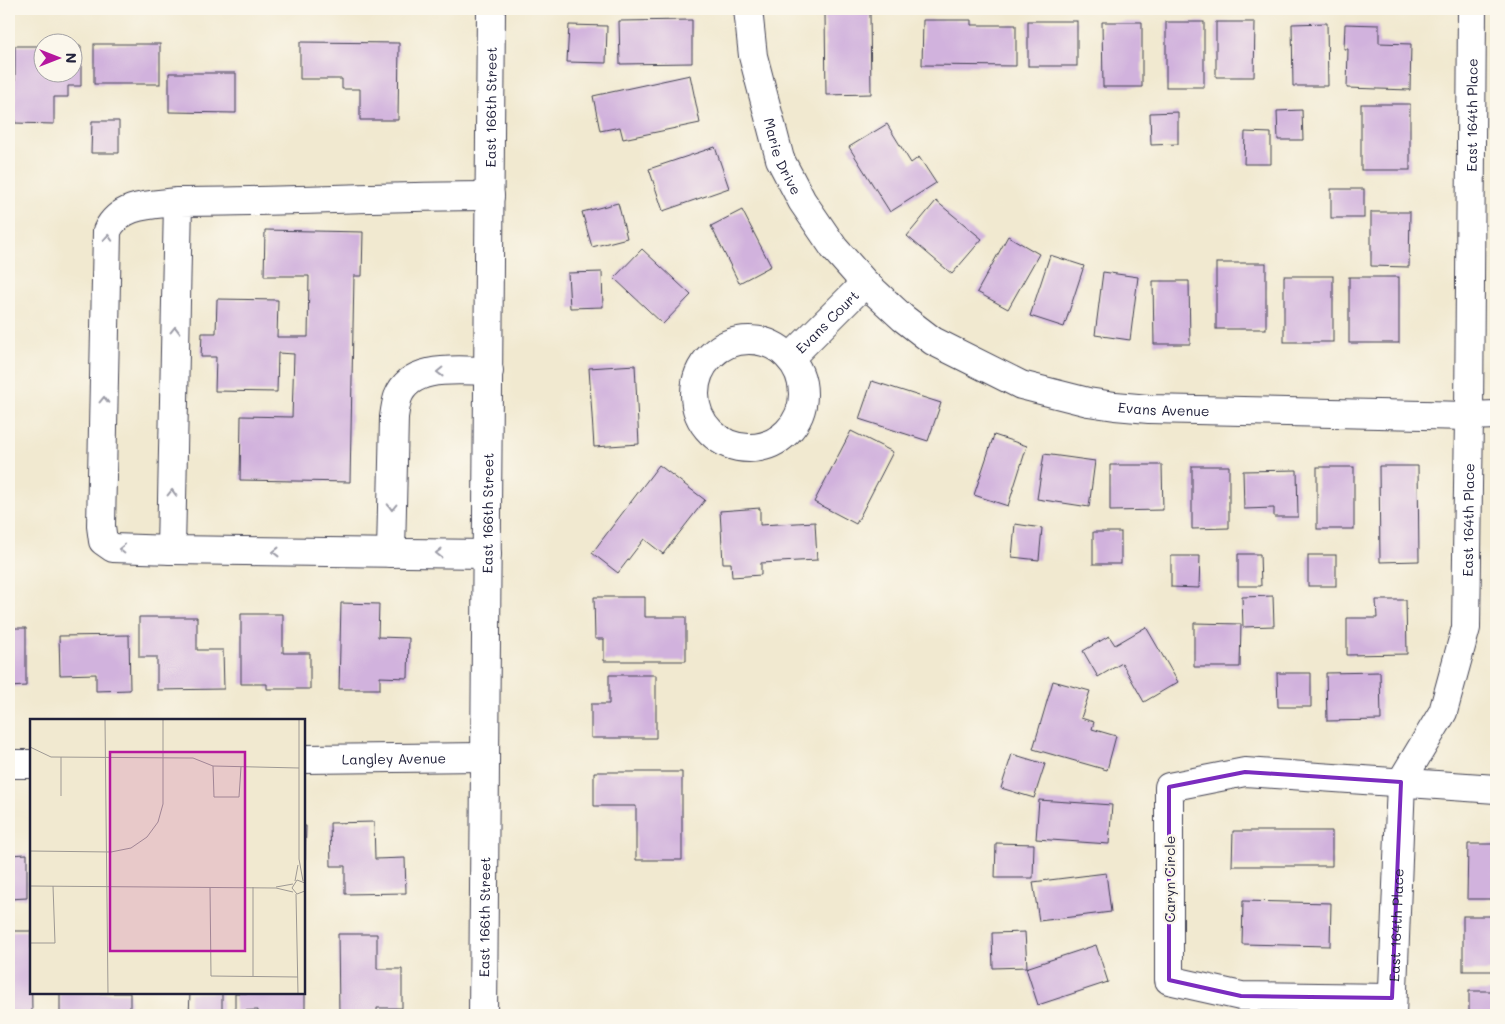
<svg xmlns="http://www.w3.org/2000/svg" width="1505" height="1024" font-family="Mali,sans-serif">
  <rect width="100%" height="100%" fill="#fbf7ec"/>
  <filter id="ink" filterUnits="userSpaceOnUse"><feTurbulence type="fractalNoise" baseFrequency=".02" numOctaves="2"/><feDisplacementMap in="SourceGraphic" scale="10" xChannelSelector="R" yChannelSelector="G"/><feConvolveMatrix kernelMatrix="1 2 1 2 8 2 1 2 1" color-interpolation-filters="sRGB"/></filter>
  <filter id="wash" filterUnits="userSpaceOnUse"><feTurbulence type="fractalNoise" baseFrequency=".0096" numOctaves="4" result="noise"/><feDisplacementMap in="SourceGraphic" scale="20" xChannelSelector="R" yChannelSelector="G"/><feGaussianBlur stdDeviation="1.12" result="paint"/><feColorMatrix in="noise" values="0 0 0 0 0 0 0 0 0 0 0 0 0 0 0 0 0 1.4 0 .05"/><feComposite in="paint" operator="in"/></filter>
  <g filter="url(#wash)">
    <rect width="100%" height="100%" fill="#f1e9d0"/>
    <g id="blocks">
      <g fill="#d1b2dd">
        <path d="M870 13 871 94 826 95 825 14Z"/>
        <path d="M692 20V63L620 64 619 21Z"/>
        <path d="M923 20H971V25H1016V66L922 65Z"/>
        <rect x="1028" y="21" width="49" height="45"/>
        <path d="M1102 22H1142V87H1103Z"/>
        <rect x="1166" y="22" width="38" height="65"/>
        <path d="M1216 22H1255L1254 77H1216Z"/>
        <path d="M1327 23 1328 86H1293L1292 24Z"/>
        <path d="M1345 24 1379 25V43L1411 44 1410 90 1347 88 1348 49H1344Z"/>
        <path d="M569 25 607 26 606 63 567 62Z"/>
        <path d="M300 42 399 43 398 120H360V89H342V79H300Z"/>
        <rect x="94" y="44" width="66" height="40"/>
        <path d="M15 46H42V72H72V46H81V86H68V97H54V124L15 123Z"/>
        <path d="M169 73H236V113L169 112Z"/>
        <path d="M690 75 700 123 623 139 620 127 600 131 593 96Z"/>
        <rect x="1361" y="104" width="49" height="66"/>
        <path d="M1302 110 1303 140H1278L1277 111Z"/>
        <path d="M1178 112V144L1151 145 1150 113Z"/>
        <path d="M92 121H119V153H91Z"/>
        <path d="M887 124 911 163 919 157 936 183 890 212 849 147Z"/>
        <path d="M1245 132 1271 133V164H1244Z"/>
        <path d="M715 147 729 188 663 211 649 169Z"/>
        <rect x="1331" y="189" width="33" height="29"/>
        <path d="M936 201 982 239 952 274 907 236Z"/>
        <path d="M618 203 627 238 592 247 582 212Z"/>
        <path d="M742 210 771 266 739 283 711 226Z"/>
        <path d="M1371 212H1410L1409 267 1371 266Z"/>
        <path d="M265 230 363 232 362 276H354L350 482 240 480 241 416 292 417 294 354 278 353 277 392 215 391 216 357H201L202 333H216L217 299 278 300 277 337H308L309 276H264Z"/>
        <path d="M1008 236 1039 254 1008 309 977 292Z"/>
        <path d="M642 249 691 295 663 324 614 278Z"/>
        <path d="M1050 255 1084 266 1064 327 1030 316Z"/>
        <rect x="1216" y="263" width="50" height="66"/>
        <path d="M602 272 603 307 570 308 568 273Z"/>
        <path d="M1103 272 1138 277 1130 340 1095 335Z"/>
        <rect x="1284" y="276" width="49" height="66"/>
        <rect x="1349" y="277" width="50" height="66"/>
        <path d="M1153 281H1189L1190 344H1154Z"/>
        <path d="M635 365 639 444 594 447 589 368Z"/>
        <path d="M872 381 941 403 928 441 859 419Z"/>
        <path d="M851 431 893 452 856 524 814 502Z"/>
        <path d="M994 435 1027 446 1008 506 974 495Z"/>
        <path d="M1044 454 1095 461 1089 507 1037 499Z"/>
        <path d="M659 465 705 500 663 554 644 539 618 573 592 553Z"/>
        <path d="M1110 465H1162L1163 510 1110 511Z"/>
        <path d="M1192 466H1229V528L1192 529Z"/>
        <path d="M1379 466H1418L1419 561 1380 562Z"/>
        <rect x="1317" y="467" width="37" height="62"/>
        <path d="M1297 470 1298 517H1274V508L1244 509 1243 471Z"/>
        <path d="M760 508V525L815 522 817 560 761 563V575L732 577 731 563H723L720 511Z"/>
        <path d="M1015 524 1042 528 1039 560 1012 557Z"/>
        <rect x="1093" y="532" width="28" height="32"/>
        <path d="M1238 554H1260L1261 586H1238Z"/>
        <rect x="1308" y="555" width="28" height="31"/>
        <path d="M1171 556H1200L1199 588 1171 587Z"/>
        <path d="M1273 596 1274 626 1243 627 1242 597Z"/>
        <path d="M594 597H645V617H686V661H604V639H595Z"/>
        <path d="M1376 600H1406L1407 654 1347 655V618H1377Z"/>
        <path d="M341 603 379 604 378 637 409 638 408 678 380 677V689H339Z"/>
        <path d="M241 614H283V653H310V689H267V684H241Z"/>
        <path d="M139 617H197V650H223L224 689 157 690V657H139Z"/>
        <path d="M1194 623 1241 624 1240 667H1194Z"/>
        <path d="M1146 627 1178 682 1144 702 1122 663 1098 677 1083 651 1109 636 1115 645Z"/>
        <path d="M9 628H26V686L9 687Z"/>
        <path d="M129 635 130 690 96 691V674L60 675 59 636Z"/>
        <path d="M1380 672 1381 720 1327 721 1326 673Z"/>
        <path d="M1277 673H1311V707H1278Z"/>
        <path d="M609 675H656V738H591V704H609Z"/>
        <path d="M1053 681 1090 691 1081 718 1094 722 1092 729 1116 736 1107 770 1033 749Z"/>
        <path d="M1012 754 1045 764 1034 798 1001 788Z"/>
        <path d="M594 772H682V860H636V806H594Z"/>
        <path d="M1039 800 1112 805 1109 844 1036 839Z"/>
        <path d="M374 822 375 859 405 858 406 893 345 894V866H331L330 823Z"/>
        <path d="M304 826H306L305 859H304Z"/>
        <path d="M1233 831H1332V866H1232Z"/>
        <path d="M996 843 1034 844 1033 878H995Z"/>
        <path d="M1468 844H1496V899H1467Z"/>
        <path d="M27 854V898L9 899V855Z"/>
        <path d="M1106 873 1111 912 1039 921 1033 882Z"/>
        <path d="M1243 901 1331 903 1330 946 1242 944Z"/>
        <rect x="1463" y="916" width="33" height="55"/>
        <path d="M9 931H31L32 1014H9Z"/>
        <path d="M1025 932 1027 967 993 968 992 933Z"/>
        <path d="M338 934H377V969H402V1008H377V1015H339Z"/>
        <path d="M1096 945 1108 982 1038 1005 1026 968Z"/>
        <rect x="1469" y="991" width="27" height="24"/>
        <path d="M60 993H130V1014L60 1013Z"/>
        <path d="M190 993H222V1015H189Z"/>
        <path d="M235 993H305V1015H258V1010L235 1011Z"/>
      </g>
    </g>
  </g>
  <g filter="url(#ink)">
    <use href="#blocks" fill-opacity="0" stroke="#414051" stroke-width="1"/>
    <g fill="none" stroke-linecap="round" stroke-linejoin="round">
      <g stroke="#414051" stroke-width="30">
        <g id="minor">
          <path id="s1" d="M748 9 753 56 780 159 802 201 834 248 865 283 903 318 933 341 1021 385 1088 402 1115 406 1149 409 1469 416 1496 415"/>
          <circle cx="749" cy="394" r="54"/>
          <path id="s2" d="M790 358 865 283"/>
          <path d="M171 550 113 548 103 541 101 526 107 231C120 203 152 205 178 202"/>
          <path d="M391 553 394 417C395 410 396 403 398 397 411 363 460 371 489 371"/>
          <path d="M487 554 171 550 178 202C282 202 386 196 490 196"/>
          <path id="s3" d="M304 759 484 757"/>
          <path d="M9 764H31"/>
          <path d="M1392 998 1241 996 1169 980V787L1245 772 1496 789"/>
          <path id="s4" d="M483 1015 491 9"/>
          <path id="s5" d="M1392 1015 1401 782 1443 712 1466 628 1469 416 1472 9"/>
        </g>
      </g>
      <use href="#minor" stroke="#fff" stroke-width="28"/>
    </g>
    <defs><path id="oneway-chevron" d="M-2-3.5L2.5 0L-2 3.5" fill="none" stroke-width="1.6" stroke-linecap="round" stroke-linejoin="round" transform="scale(1.25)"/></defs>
    <g stroke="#9c9ca7">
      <use href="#oneway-chevron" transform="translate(108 238) rotate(-87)"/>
      <use href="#oneway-chevron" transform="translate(175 330) rotate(-89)"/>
      <use href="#oneway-chevron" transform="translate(440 372) rotate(179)"/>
      <use href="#oneway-chevron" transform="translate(104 400) rotate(-89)"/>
      <use href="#oneway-chevron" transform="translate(172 493) rotate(-89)"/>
      <use href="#oneway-chevron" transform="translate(392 507) rotate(91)"/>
      <use href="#oneway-chevron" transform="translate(122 549) rotate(-179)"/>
      <use href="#oneway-chevron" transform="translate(276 552) rotate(-180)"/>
      <use href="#oneway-chevron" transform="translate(439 553) rotate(-179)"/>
    </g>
  </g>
  <path fill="none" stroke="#7b2cbf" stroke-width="4" stroke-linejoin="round" d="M1245 772 1401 782 1392 998 1241 996 1169 980V787Z"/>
  <g text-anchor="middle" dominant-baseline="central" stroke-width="5" stroke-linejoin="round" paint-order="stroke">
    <g font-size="14" fill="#22223b" stroke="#fbf7ec">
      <text stroke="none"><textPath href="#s4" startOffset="908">East 166th Street</textPath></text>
      <text stroke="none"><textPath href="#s5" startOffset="915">East 164th Place</textPath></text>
      <text stroke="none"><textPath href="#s1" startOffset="152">Marie Drive</textPath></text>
      <text stroke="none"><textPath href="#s2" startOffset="52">Evans Court</textPath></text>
      <text stroke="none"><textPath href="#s1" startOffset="638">Evans Avenue</textPath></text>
      <text stroke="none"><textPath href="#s4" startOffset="502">East 166th Street</textPath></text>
      <text stroke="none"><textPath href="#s5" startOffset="510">East 164th Place</textPath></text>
      <text stroke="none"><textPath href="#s3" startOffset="90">Langley Avenue</textPath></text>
      <text transform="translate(1169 879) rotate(-90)">Caryn Circle</text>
      <text stroke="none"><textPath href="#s4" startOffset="98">East 166th Street</textPath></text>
      <text stroke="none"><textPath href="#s5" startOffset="90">East 164th Place</textPath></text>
    </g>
  </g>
  <g transform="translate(30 719)">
    <rect width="275" height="275" fill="#f1e9d0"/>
    <path fill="none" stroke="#9e9994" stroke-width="1" d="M75 0 78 275M269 0V140L273 162M0 28 21 38 163 39 183 47 269 49M183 47 184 78H209L211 48M31 77V38M0 132 81 133 101 129 117 118 128 103 133 85V0M265 162 268 146M275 164 267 161 262 169 267 175 275 172M0 167 246 169 263 173M180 168 181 257 268 258M223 168V257M246 168 263 165M266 175 268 275M0 224H25L23 167"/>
    <path fill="#b5179e" fill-opacity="0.15" stroke="#b5179e" stroke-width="2.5" d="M80 33H215V232H80Z"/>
    <rect width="275" height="275" fill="none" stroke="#22223b" stroke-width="2.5"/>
  </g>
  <rect width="1505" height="1024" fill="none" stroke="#fbf7ec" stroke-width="30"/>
  <g transform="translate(58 58) rotate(90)"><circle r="24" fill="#fbf7ec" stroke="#a4a2a5"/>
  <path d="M0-4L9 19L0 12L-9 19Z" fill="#b5179e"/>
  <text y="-8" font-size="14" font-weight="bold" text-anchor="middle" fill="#22223b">N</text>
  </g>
</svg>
